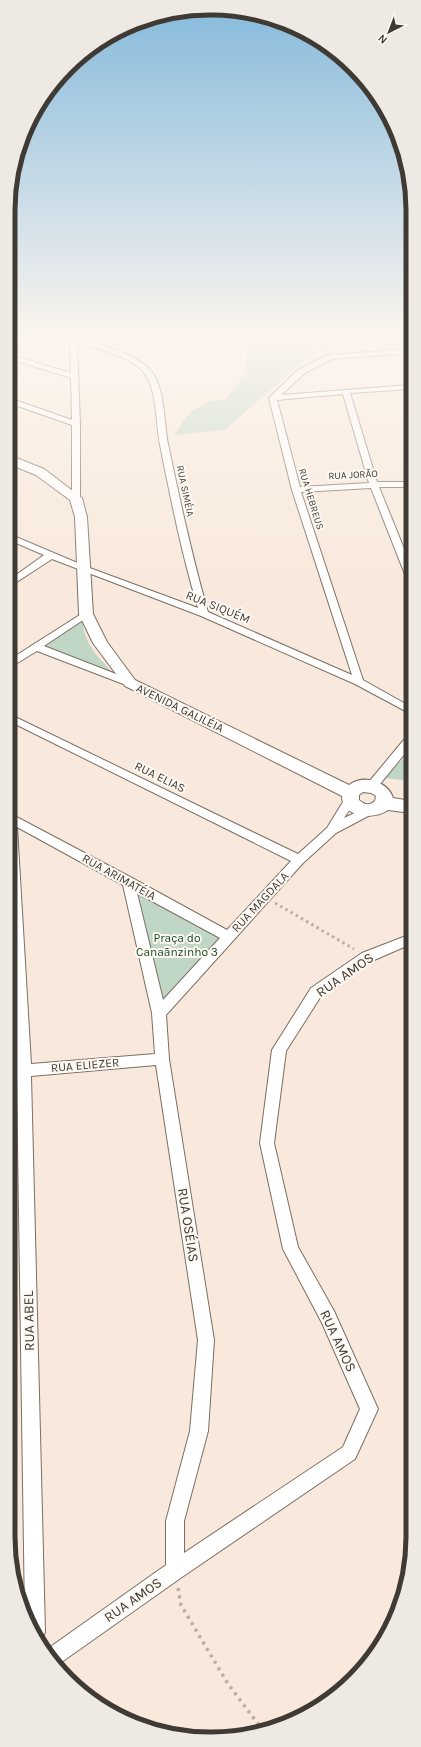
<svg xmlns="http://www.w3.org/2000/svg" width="421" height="1747" font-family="Karla,sans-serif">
  <rect width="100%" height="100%" fill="#f8e9dc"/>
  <g fill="#c1d7c5">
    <path d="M242 335H359L332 349 316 350 225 430 174 435 190 412 208 402 226 399C246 375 249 368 244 337Z"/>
    <path d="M82 618C84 645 99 659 117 676L42 644Z"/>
    <path d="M411 751V781L384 778Z"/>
    <path d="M134 889 222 938 162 1002Z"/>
  </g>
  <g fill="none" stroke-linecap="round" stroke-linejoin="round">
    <g stroke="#7b6f63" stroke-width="2">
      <g id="minor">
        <path d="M56 335C78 335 137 353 151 371 165 388 164 423 168 444 180 501 192 557 208 612L352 675 292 490 269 398 299 369 328 355 411 349V353L332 359 305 373 281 395 411 385V389L350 393 377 482H411V487H379L411 566V580L406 577 371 488 301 492 363 680 411 707V714L355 684 201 616 52 559 9 587V580L44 555 9 540V534L87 567 198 608C182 555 171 500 160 445 156 424 157 391 145 374 133 356 96 348 77 343L80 424V498L76 501 72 498V425L9 403V398L72 420 71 378 10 359V355L71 373 70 341ZM343 394 369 483 300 487 277 400Z"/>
        <path d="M86 611 89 612 91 614 89 616 44 646 134 681 135 683 134 685H126L37 651 9 668V660Z"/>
        <path d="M9 714 298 854 327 828 346 797H354L356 800 344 818 368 807 372 808 374 811 372 814 336 833 303 863 166 1015 169 1059 214 1340 208 1431 184 1521V1553L343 1447 360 1409 322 1323 283 1249 260 1143 272 1050 311 988 362 953 411 934V944L372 961 321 996 286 1051 274 1143 298 1247 334 1311 378 1409 355 1459 182 1577 56 1666 46 1650 166 1565V1521L190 1431 198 1340 156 1065 31 1076 45 1632 42 1639 39 1640 25 1617 17 1077 9 1078V1066L17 1065 9 894V813L132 878 227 930 291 861 9 721ZM17 827 123 885 152 1013 155 1054 31 1064ZM137 893 220 938 163 1000Z"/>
        <path d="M411 735V746L376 789H368L366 786 368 783 407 736Z"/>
      </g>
    </g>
    <g stroke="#7b6f63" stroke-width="2">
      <path id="secondary" d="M9 455 44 469 82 498 87 517 93 614 107 642 135 680 349 785C363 774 388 781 393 798L411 801V813L388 810C374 820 342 818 342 796L125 686 93 643 79 614 75 517 70 500 36 475 9 464ZM363 792 371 793 376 796 375 801C369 806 365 805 359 800V795Z"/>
    </g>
    <path stroke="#bbafa5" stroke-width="3" stroke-dasharray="2.5 3.5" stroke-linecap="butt" d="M275 903 354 949"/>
    <path stroke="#bbafa5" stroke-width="3.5" stroke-dasharray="3 4.5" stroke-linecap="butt" d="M178 1588 181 1605 228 1684 264 1732"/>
    <use href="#minor" fill="#fff" fill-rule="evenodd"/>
    <use href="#secondary" fill="#fff" fill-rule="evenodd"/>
  </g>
  <linearGradient id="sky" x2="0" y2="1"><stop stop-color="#85badc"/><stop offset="0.58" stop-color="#fcf5ef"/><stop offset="1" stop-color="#fcf5ef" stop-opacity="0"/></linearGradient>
  <rect width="421" height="580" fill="url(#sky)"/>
  <g text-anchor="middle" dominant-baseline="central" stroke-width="4" stroke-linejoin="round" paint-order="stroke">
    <g font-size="10" fill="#403a35" stroke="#fef8f3">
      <text transform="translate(353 475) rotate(-3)">RUA JORÃO</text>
      <text transform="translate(185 491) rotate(78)">RUA SIMÉIA</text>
      <text transform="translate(311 499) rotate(73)">RUA HEBREUS</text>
    </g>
    <g font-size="12" fill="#403a35" stroke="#fef8f3">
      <text transform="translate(218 607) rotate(22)">RUA SIQUÉM</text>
      <text transform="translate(180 708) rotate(26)">AVENIDA GALILÉIA</text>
      <text transform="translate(160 777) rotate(26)">RUA ELIAS</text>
      <text transform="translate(119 877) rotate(29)">RUA ARIMATÉIA</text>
      <text transform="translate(260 902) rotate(-47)">RUA MAGDALA</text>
      <text transform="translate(85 1065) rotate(-5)">RUA ELIEZER</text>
    </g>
    <g font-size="12" fill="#144a25" stroke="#fef8f3">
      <text x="177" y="938">Praça do<tspan x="177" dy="14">Canaãnzinho 3</tspan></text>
    </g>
    <g font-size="14" fill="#403a35" stroke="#fef8f3">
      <text transform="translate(345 975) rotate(-35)">RUA AMOS</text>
      <text transform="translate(188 1225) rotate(81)">RUA OSÉIAS</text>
      <text transform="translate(29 1321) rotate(-91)">RUA ABEL</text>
      <text transform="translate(338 1341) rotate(65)">RUA AMOS</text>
      <text transform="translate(133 1600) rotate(-35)">RUA AMOS</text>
    </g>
  </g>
  <path d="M0 0H421V1747H0ZM210 15H211A195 195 0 0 1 406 210V1537A195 195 0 0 1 211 1732H210A195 195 0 0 1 15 1537V210A195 195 0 0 1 210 15Z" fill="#efe9e4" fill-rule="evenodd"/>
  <path fill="none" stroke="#403a35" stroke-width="5" d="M210 15H211A195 195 0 0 1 406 210V1537A195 195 0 0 1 211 1732H210A195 195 0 0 1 15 1537V210A195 195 0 0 1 210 15Z"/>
  <g transform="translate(389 32) rotate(222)" stroke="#fef8f3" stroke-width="3" paint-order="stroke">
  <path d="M0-3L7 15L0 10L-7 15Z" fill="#403a35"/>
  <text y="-6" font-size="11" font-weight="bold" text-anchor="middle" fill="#403a35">N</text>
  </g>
</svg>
